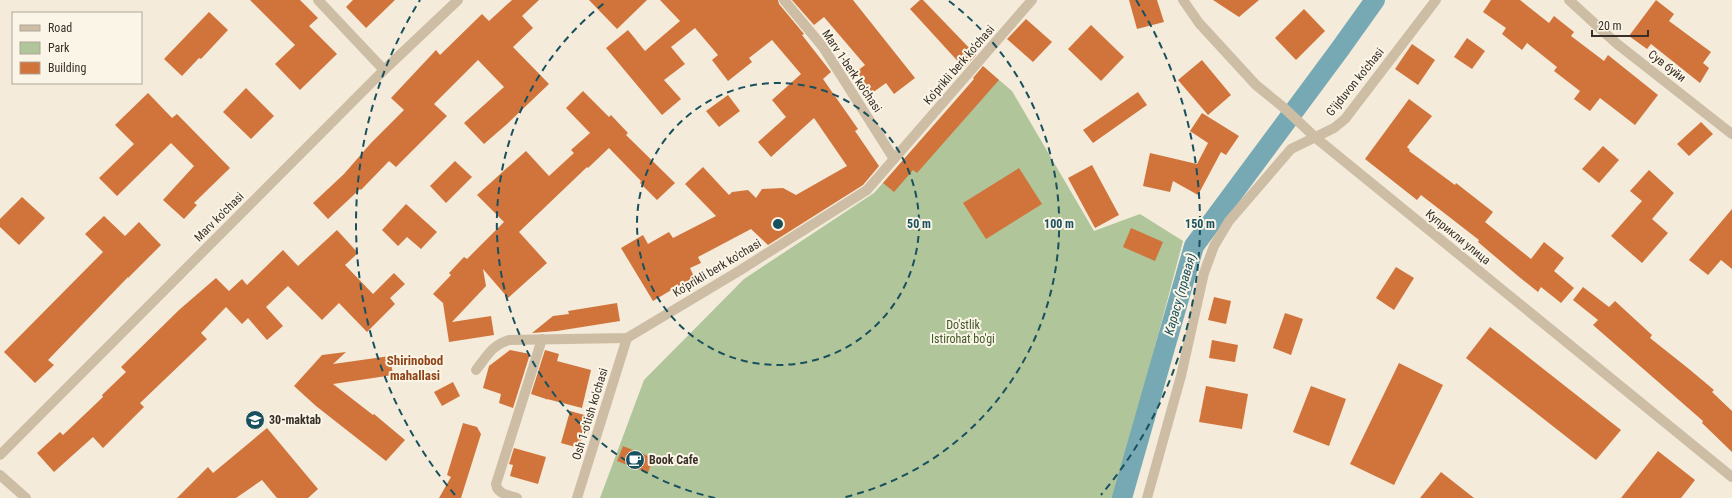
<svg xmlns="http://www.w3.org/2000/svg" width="1732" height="498" font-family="'Roboto Condensed',sans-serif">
  <rect width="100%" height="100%" fill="#f4ebda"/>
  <path fill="#b0c599" d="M985 68 1012 91 1094 231 1140 214 1183 241 1115 498H600L644 380 744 279 874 193Z"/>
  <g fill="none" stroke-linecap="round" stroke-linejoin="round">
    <path stroke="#76a9b4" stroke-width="20" d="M1122 498 1194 246 1340 49 1375 0"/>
  </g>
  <g fill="#d1743b">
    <path d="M250 0H300L318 18 309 26 337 54 300 90 275 64 295 45Z"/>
    <path d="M353 0H395L366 28 346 7Z"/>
    <path d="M512 0H539L522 16 533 28 513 47 549 84 507 124 484 144 464 123 504 87 478 60 434 104 447 116 396 167 389 161 361 190 360 189 328 219 313 203 344 174 371 143 404 110 391 98 436 50 440 55 482 14 489 21Z"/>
    <path d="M589 0H647L617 29Z"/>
    <path d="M660 0H778L779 4 804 34 802 35 831 72 823 79 858 129 855 131 879 166 863 185 768 245 751 229 698 257 701 263 690 268 696 281 680 289 678 286 653 301 621 248 643 235 648 244 669 232 673 238 716 216 685 184 703 167 729 195 732 192 748 190 756 198 762 189 783 188 796 195 847 166 814 118 771 157 758 142 786 117 772 100 801 74 772 40 749 58 752 62 728 81 712 60 718 55 695 28 671 47 685 64 664 80 681 99 662 115 606 48 628 30 645 51 680 21Z"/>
    <path d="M792 0H853L915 78 894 94 886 83 872 93 856 72 865 65 824 17 814 25Z"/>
    <path d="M920 0H923L976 55 964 68 910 9Z"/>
    <path d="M1129 0H1157L1164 22 1137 29Z"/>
    <path d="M1213 0H1259L1239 17Z"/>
    <path d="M1491 0H1520L1549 23 1554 16 1574 32 1571 36 1604 61 1608 55 1658 95 1635 125 1600 98 1590 111 1574 99 1580 91 1554 71 1557 67 1527 43 1522 50 1502 34 1506 28 1483 12Z"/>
    <path d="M1656 0 1674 14 1669 21 1711 52 1703 63 1709 68 1700 83 1651 44 1647 49 1629 36Z"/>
    <path d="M1304 9 1325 31 1296 60 1275 38Z"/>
    <path d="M209 12 228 30 201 59 199 58 182 76 164 59Z"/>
    <path d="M1026 19 1052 42 1033 62 1007 39Z"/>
    <path d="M1091 25 1124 57 1101 81 1068 49Z"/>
    <path d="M1467 38 1485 51 1472 69 1454 57Z"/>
    <path d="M1412 44 1435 60 1418 85 1395 69Z"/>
    <path d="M1202 60 1231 95 1208 115 1178 80Z"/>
    <path d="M983 66 999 80 917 173 913 170 894 192 883 183 974 79 973 78Z"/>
    <path d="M246 88 274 116 251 139 223 112Z"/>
    <path d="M583 91 609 117 611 115 628 133 626 135 675 183 657 200 640 183 641 181 609 148 588 168 587 167 519 232 547 263 508 298 483 269 486 286 452 322 491 316 494 335 449 342 443 303 433 294 451 275 449 273 464 257 467 259 504 222 477 195 526 151 549 176 574 153 571 150 590 133 566 108Z"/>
    <path d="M1138 92 1147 105 1093 143 1083 130Z"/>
    <path d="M148 93 172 118 177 114 230 168 194 203 197 205 184 219 163 200 194 166 171 143 117 196 99 178 134 144 115 125Z"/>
    <path d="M728 95 740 111 719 127 706 111Z"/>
    <path d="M1409 99 1432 116 1407 147 1410 150 1409 151 1455 185 1456 183 1493 212 1485 222 1531 259 1544 242 1564 258 1554 271 1574 288 1561 303 1541 287 1538 292 1518 276 1478 242 1479 240 1421 195 1417 200 1365 159Z"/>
    <path d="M1202 113 1239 136 1226 155 1221 152 1198 195 1173 181 1170 192 1143 186 1150 153 1197 164 1208 143 1190 131Z"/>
    <path d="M1701 122 1713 134 1689 156 1677 144Z"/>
    <path d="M1603 146 1619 160 1599 183 1582 169Z"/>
    <path d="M455 161 472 177 446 203 430 186Z"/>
    <path d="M1092 165 1119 215 1095 228 1068 178Z"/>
    <path d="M1019 168 1042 204 986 239 963 203Z"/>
    <path d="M1649 170 1674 193 1652 219 1668 233 1642 263 1611 236 1642 201 1630 191Z"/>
    <path d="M22 197 45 218 19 245 0 227V219Z"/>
    <path d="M406 204 437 232 421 249 407 237 398 246 382 230Z"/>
    <path d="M1732 209V269L1721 260 1708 275 1689 260Z"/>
    <path d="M104 216 125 236 139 222 161 245 128 278V277L48 360 54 365 35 383 4 352 103 252 85 234Z"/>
    <path d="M1131 228 1163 242 1155 261 1123 247Z"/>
    <path d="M337 230 358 253 345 265 373 294 394 273 405 284 390 298 395 304 367 332 339 303 322 320 288 286 266 307 283 326 267 340 248 318 242 324 226 307 201 333 207 339 140 403 144 407 103 448 93 437 54 472 37 453 60 432 63 435 103 397 102 395 126 372 121 367 179 310 216 278 229 291 242 279 247 285 283 250 298 266Z"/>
    <path d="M1396 267 1414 278 1394 310 1376 298Z"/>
    <path d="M1583 287 1609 307 1615 301 1652 335 1650 338 1689 369 1714 390 1712 392 1732 411V452L1702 423 1703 421 1593 325 1598 320 1573 300Z"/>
    <path d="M1214 297 1231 301 1226 324 1208 320Z"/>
    <path d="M617 303 620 321 557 331 532 333 553 316 569 314 568 311Z"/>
    <path d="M1285 313 1303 319 1291 355 1273 348Z"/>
    <path d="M1490 327 1621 430 1596 460 1466 358Z"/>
    <path d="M1212 340 1238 345 1235 362 1209 358Z"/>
    <path d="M510 350 530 354 513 408 499 403 501 394 483 388 489 366Z"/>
    <path d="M545 350 559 354 557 361 591 370 582 408 547 399 546 400V399L531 394Z"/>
    <path d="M346 352 333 364 390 356 393 375 333 384 373 415 374 414 405 440 386 461 316 406 294 386 322 355Z"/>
    <path d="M1399 363 1443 385 1394 485 1350 464Z"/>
    <path d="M453 382 460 396 442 406 434 392Z"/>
    <path d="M1206 386 1248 394 1242 429 1199 422Z"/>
    <path d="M1311 386 1346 399 1329 446 1293 432Z"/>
    <path d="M570 411 588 416 579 448 561 443Z"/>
    <path d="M463 423 477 427 481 434 461 498H439L451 477 447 475Z"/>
    <path d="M267 428 318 489 308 498H277L262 480 236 498H177L208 467 213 473Z"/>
    <path d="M623 446 653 458 648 473 617 461Z"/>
    <path d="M514 448 546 457 538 484 510 476 513 465 509 464Z"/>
    <path d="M1658 451 1695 480 1681 498H1621Z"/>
    <path d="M1441 472 1474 498H1420Z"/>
  </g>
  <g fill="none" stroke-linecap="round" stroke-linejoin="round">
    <g stroke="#cdbda5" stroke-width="10">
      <path d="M318 0 384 70"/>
      <path d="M784 0 823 47 894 159"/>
      <path d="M1183 0 1199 23 1256 85 1283 107 1316 138 1732 477"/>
      <path d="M1569 0 1616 43 1732 134"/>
      <path d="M476 370C487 356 492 345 509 340L627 338 739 271 867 190 1032 0"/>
      <path d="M0 455 384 70 458 0"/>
      <path d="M0 475 26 498"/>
      <path d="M517 498C508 495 497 494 496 484L542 339"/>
      <path d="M577 498 627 338"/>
      <path d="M1147 498 1181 376 1204 273 1214 246 1229 221 1291 149 1334 128 1345 119 1436 0"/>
    </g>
  </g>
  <g fill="none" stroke="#18505e" stroke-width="2" stroke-dasharray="7 5">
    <circle cx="778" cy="224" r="141"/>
    <path d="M715 498A281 281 0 0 1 607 1M949 1A281 281 0 0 1 841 498"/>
    <path d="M455 495A422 422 0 0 1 420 0M1136 0A422 422 0 0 1 1101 495"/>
  </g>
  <defs>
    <g id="school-disc" transform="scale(1)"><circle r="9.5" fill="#18505e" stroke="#fbf5e7"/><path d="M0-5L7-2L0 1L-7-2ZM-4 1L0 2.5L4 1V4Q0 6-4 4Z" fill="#fff"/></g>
    <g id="cafe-disc" transform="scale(1)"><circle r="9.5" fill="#18505e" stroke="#fbf5e7"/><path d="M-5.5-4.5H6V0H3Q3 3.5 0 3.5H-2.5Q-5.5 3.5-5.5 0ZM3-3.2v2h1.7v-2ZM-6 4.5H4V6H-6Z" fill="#fff"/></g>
  </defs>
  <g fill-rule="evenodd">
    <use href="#school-disc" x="255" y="420"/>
    <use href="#cafe-disc" x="635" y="460"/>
  </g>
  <g text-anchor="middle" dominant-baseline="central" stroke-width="4" stroke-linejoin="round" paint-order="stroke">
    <g font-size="12" fill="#382f27" stroke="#fbf5e7">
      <text transform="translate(959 65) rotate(-49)">Ko'prikli berk ko'chasi</text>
      <text transform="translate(1667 66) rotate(38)">Сув буйи</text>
      <text transform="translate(852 71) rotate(56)">Marv 1-berk ko'chasi</text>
      <text transform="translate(1355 82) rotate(-51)">G'ijduvon ko'chasi</text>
      <text transform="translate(219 217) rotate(-45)">Marv ko'chasi</text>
      <text transform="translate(1458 237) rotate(39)">Куприкли улица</text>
      <text transform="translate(717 268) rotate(-31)">Ko'prikli berk ko'chasi</text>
      <text transform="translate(590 414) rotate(-73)">Osh 1-o'tish ko'chasi</text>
    </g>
    <g font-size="12" fill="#405928" stroke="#fbf5e7">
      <text x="963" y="325">Do'stlik<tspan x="963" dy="14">Istirohat bo'gi</tspan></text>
    </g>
    <g font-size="12" font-weight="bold" fill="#382f27" stroke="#fbf5e7" text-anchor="start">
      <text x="269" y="420">30-maktab</text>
      <text x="649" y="460">Book Cafe</text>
    </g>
    <g font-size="13" font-style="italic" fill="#18505e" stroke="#fbf5e7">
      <text transform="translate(1180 294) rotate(-74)">Карасу (правая)</text>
    </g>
    <g font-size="13" font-weight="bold" fill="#8f4518" stroke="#fbf5e7">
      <text x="415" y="360">Shirinobod<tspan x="415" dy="15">mahallasi</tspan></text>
    </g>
  </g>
  <circle cx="778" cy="224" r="6" fill="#18505e" stroke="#fbf5e7" stroke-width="2"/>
  <g font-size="12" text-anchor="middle" font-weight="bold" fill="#18505e" stroke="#fbf5e7" stroke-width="4" stroke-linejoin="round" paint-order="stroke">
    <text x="919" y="228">50 m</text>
    <text x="1059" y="228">100 m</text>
    <text x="1200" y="228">150 m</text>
  </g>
  <rect x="12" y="12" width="130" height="72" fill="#fbf5e7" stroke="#ada69a"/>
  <rect x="20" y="25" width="20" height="6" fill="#cdbda5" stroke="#ada69a"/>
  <text x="48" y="32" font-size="12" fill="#382f27">Road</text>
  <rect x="20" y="42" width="20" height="12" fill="#b0c599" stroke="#ada69a"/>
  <text x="48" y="52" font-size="12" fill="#382f27">Park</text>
  <rect x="20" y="62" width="20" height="12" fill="#d1743b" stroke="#ada69a"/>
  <text x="48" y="72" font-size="12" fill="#382f27">Building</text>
  <path d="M1592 30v6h56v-6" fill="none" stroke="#382f27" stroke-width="2"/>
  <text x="1598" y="30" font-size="12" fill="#382f27" stroke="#fbf5e7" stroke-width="3" paint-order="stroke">20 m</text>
</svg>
